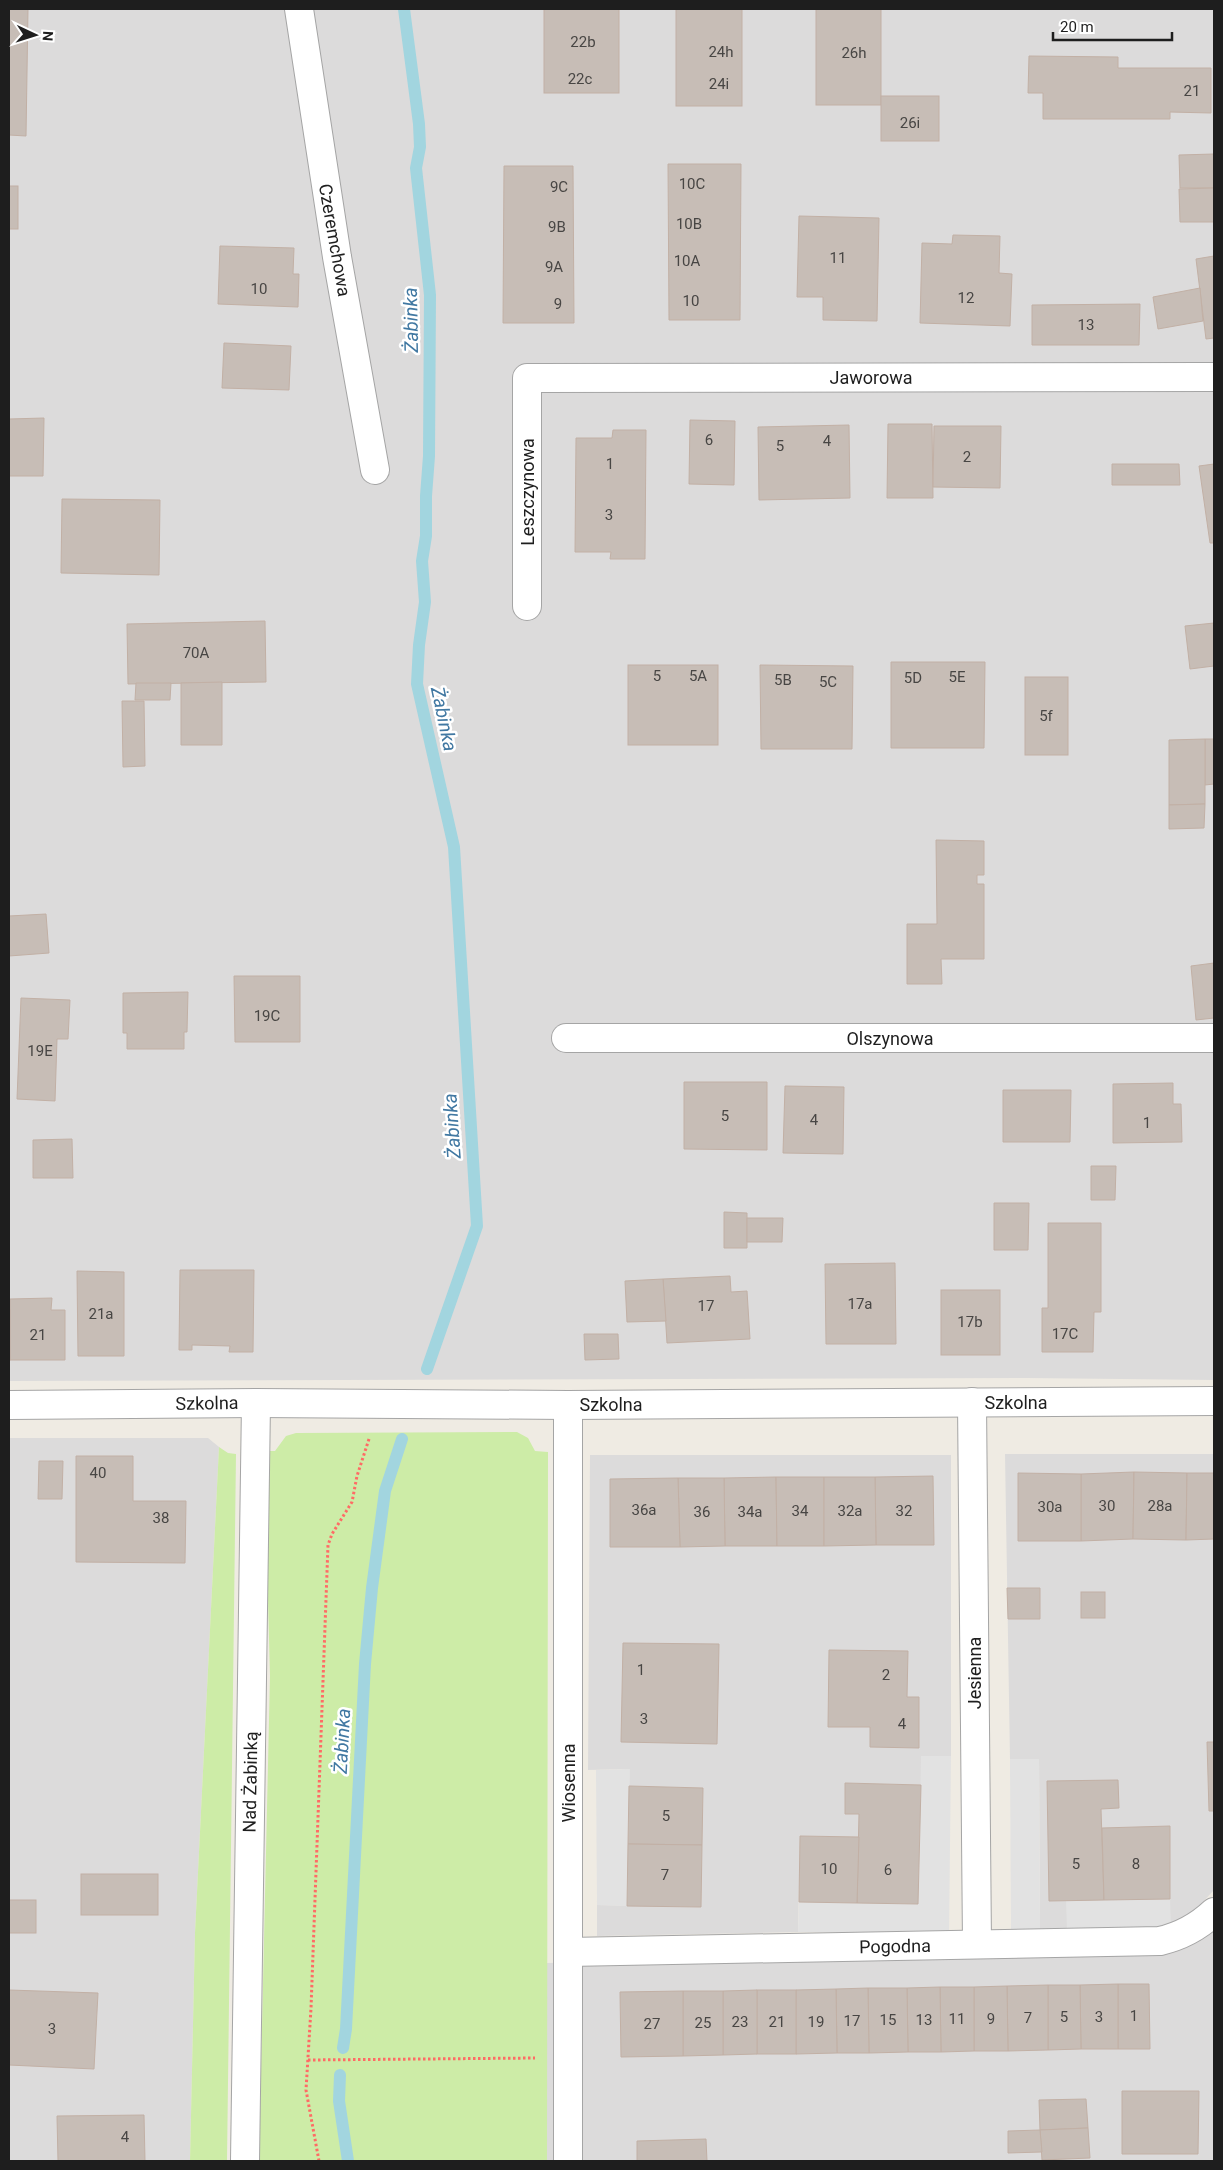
<svg xmlns="http://www.w3.org/2000/svg" width="1223" height="2170" font-family="Roboto,sans-serif">
  <rect width="100%" height="100%" fill="#efebe3"/>
  <g fill="#dcdbdb">
    <path d="M9 9H1214V1380L1028 1378 9 1381Z"/>
    <path d="M9 1438H208L219 1447 195 1933 190 2161H9Z"/>
    <path d="M1005 1454H1214V1890L1187 1919 1171 1927 1040 1930 1039 1759H1010Z"/>
    <path d="M590 1455H951V1756H921V1785L845 1783 859 1814V1837L800 1836 798 1932 597 1936V1905L701 1907 703 1788 629 1786V1769L588 1770Z"/>
    <path d="M1214 1919V2161H547V1963L1183 1949Z"/>
  </g>
  <g fill="#cdeca7">
    <path d="M517 1432 528 1438 535 1451 548 1452 547 2161H259L270 1676 266 1525 269 1451H275L286 1436 296 1433Z"/>
    <path d="M219 1447 228 1453 236 1454 227 2161H190L195 1933Z"/>
  </g>
  <g fill="#e2e2e2">
    <path d="M921 1756H951L949 1934 798 1932 799 1902 918 1904Z"/>
    <path d="M1010 1759H1039L1040 1930H1011Z"/>
    <path d="M630 1769 627 1906 597 1905 596 1770Z"/>
    <path d="M1170 1899 1171 1927 1067 1929 1066 1901Z"/>
  </g>
  <g fill="none" stroke-linecap="round" stroke-linejoin="round">
    <g stroke="#a2d5df" stroke-width="12">
      <path d="M404 9 419 124 420 147 416 168 430 295 429 456 426 496V536L422 561 425 602 419 645 417 684 454 847 477 1226 427 1369"/>
      <path d="M343 2048 346 2029 365 1664 372 1588 385 1491 402 1439"/>
      <path d="M340 2075 339 2101 348 2161"/>
    </g>
  </g>
  <g fill="#c7bdb6" stroke="#c2b0a5">
    <path d="M9 9H28L26 136 9 135Z"/>
    <rect x="544" y="9" width="75" height="84"/>
    <rect x="676" y="9" width="66" height="97"/>
    <rect x="816" y="9" width="65" height="96"/>
    <path d="M1029 56 1118 57V68H1211V113L1170 112V119H1043V93H1028Z"/>
    <rect x="881" y="96" width="58" height="45"/>
    <path d="M1214 154V188H1180L1179 155Z"/>
    <path d="M668 164H741L740 320H669Z"/>
    <path d="M504 166H573L574 323H503Z"/>
    <rect x="9" y="186" width="9" height="43"/>
    <path d="M1214 188V222H1180L1179 189Z"/>
    <path d="M799 216 879 218 877 321 823 320V297H797Z"/>
    <path d="M953 235 1000 236 999 273 1012 274 1010 326 920 323 922 243 952 244Z"/>
    <path d="M220 246 294 248 293 274H299L298 307 218 304Z"/>
    <path d="M1214 256V338L1206 339 1196 259Z"/>
    <path d="M1200 288 1203 321 1158 329 1153 297Z"/>
    <path d="M1140 304 1139 345H1032V305Z"/>
    <path d="M224 343 291 346 289 390 222 388Z"/>
    <path d="M44 418 43 476H9V419Z"/>
    <path d="M690 420 735 421 734 485 689 484Z"/>
    <path d="M888 424H932L933 498H887Z"/>
    <path d="M849 425 850 498 759 500 758 427Z"/>
    <path d="M934 426H1001L1000 488 933 487Z"/>
    <path d="M613 430H646L645 559H610L611 552H575L576 438H612Z"/>
    <path d="M1112 464H1179L1180 485H1112Z"/>
    <path d="M1214 464V543H1210L1199 466Z"/>
    <path d="M62 499 160 500 159 575 61 573Z"/>
    <path d="M265 621 266 682 128 684 127 624Z"/>
    <path d="M1214 623V666L1190 669 1185 626Z"/>
    <path d="M891 662H985L984 748H891Z"/>
    <rect x="628" y="665" width="90" height="80"/>
    <path d="M760 665 853 666 852 749H761Z"/>
    <rect x="1025" y="677" width="43" height="78"/>
    <path d="M222 682V745H181V683Z"/>
    <path d="M136 683H171L170 700H135Z"/>
    <path d="M122 701H144L145 766 123 767Z"/>
    <path d="M1205 739H1214V784L1205 785Z"/>
    <path d="M1205 739V804L1169 805V740Z"/>
    <path d="M1205 804 1204 828 1169 829V805Z"/>
    <path d="M936 840 984 841V875H977V884H984V959H941L942 984H907V924H937Z"/>
    <path d="M46 914 49 953 9 956V916Z"/>
    <path d="M1214 963V1018L1196 1020 1191 966Z"/>
    <path d="M234 976H300V1042H235Z"/>
    <path d="M188 992 187 1032H184V1049H127V1033H123V993Z"/>
    <path d="M21 998 70 1000 68 1039H57L55 1101 17 1099Z"/>
    <path d="M684 1082H767V1150L684 1149Z"/>
    <path d="M1173 1083V1104H1181L1182 1142 1113 1143V1084Z"/>
    <path d="M785 1086 844 1087 843 1154 783 1153Z"/>
    <path d="M1003 1090H1071L1070 1142H1003Z"/>
    <path d="M72 1139 73 1178H33V1140Z"/>
    <path d="M1091 1166H1116L1115 1200H1091Z"/>
    <path d="M994 1203H1029L1028 1250H994Z"/>
    <path d="M724 1212 747 1213V1248H724Z"/>
    <path d="M747 1218H783L782 1242H747Z"/>
    <path d="M1048 1223H1101V1312H1094L1093 1352H1042V1308H1048Z"/>
    <path d="M895 1263 896 1344H826L825 1264Z"/>
    <path d="M180 1270H254L253 1352H229L230 1346 192 1345V1350H179Z"/>
    <path d="M77 1271 124 1272V1356H78Z"/>
    <path d="M730 1276 731 1292 747 1291 750 1339 667 1343 663 1279Z"/>
    <path d="M663 1279 666 1321 627 1322 625 1281Z"/>
    <rect x="941" y="1290" width="59" height="65"/>
    <path d="M52 1298 51 1310H65V1360H10V1299Z"/>
    <rect x="9" y="1310" width="1" height="50"/>
    <path d="M584 1334H618L619 1359 585 1360Z"/>
    <path d="M76 1456H133V1501H186L185 1563 76 1562Z"/>
    <path d="M39 1461H63L62 1499H38Z"/>
    <path d="M1134 1472 1133 1539 1081 1541V1474Z"/>
    <path d="M1134 1472 1187 1473 1186 1540 1133 1539Z"/>
    <path d="M1018 1473 1081 1474V1541H1018Z"/>
    <path d="M1187 1473H1214V1539L1186 1540Z"/>
    <path d="M933 1476 934 1545H876L875 1477Z"/>
    <path d="M776 1477 777 1546H725L724 1478Z"/>
    <path d="M776 1477H824V1546H777Z"/>
    <path d="M824 1477H875L876 1545 824 1546Z"/>
    <path d="M678 1478H724L725 1546 680 1547Z"/>
    <path d="M678 1478 680 1547H610V1479Z"/>
    <path d="M1007 1588H1040V1619H1008Z"/>
    <rect x="1081" y="1592" width="24" height="26"/>
    <path d="M623 1643 719 1644 717 1744 621 1742Z"/>
    <path d="M829 1650 908 1651 907 1697H919V1748L870 1747V1727H828Z"/>
    <path d="M1207 1742H1214V1811H1209Z"/>
    <path d="M1118 1780 1119 1808 1101 1809 1104 1900 1049 1901 1047 1781Z"/>
    <path d="M845 1783 921 1785 918 1904 857 1903 859 1814H845Z"/>
    <path d="M629 1786 703 1788 702 1845 628 1844Z"/>
    <path d="M1170 1826V1899L1104 1900 1102 1828Z"/>
    <path d="M800 1836 859 1837 857 1903 799 1902Z"/>
    <path d="M628 1844 702 1845 701 1907 627 1906Z"/>
    <rect x="81" y="1874" width="77" height="41"/>
    <rect x="9" y="1900" width="27" height="33"/>
    <path d="M1118 1984H1149L1150 2049H1118Z"/>
    <path d="M1118 1984V2049H1081L1080 1985Z"/>
    <path d="M1048 1985H1080L1081 2049 1048 2050Z"/>
    <path d="M1048 1985V2050L1008 2051 1007 1986Z"/>
    <path d="M1007 1986 1008 2051H974V1987Z"/>
    <path d="M940 1987H974V2051L941 2052Z"/>
    <path d="M940 1987 941 2052H908L907 1988Z"/>
    <path d="M868 1988H907L908 2052 869 2053Z"/>
    <path d="M868 1988 869 2053H837L836 1989Z"/>
    <path d="M836 1989 837 2053 796 2054V1990Z"/>
    <path d="M9 1990 98 1993 94 2069 9 2065Z"/>
    <rect x="757" y="1990" width="39" height="64"/>
    <path d="M757 1990V2054L723 2055V1991Z"/>
    <path d="M683 1991H723V2055L683 2056Z"/>
    <path d="M683 1991V2056L621 2057 620 1992Z"/>
    <path d="M1122 2091H1199L1198 2154H1122Z"/>
    <path d="M1086 2099 1088 2128 1040 2130 1039 2100Z"/>
    <path d="M144 2115 145 2161H58L57 2116Z"/>
    <path d="M1088 2128 1090 2158 1042 2160 1040 2130Z"/>
    <path d="M1040 2130 1042 2152 1008 2153V2131Z"/>
    <path d="M706 2139 707 2161H637V2141Z"/>
  </g>
  <g fill="none" stroke-linecap="round" stroke-linejoin="round">
    <g stroke="#a5a5a5" stroke-width="30">
      <g id="minor">
        <path d="M299 9 337 257 375 470"/>
        <path d="M527 606V378L1214 377"/>
        <path d="M566 1038H1214"/>
        <path d="M972 1402 977 1944"/>
        <path d="M9 1405 256 1403 568 1405 1214 1401"/>
        <path d="M568 1952 1160 1941C1182 1936 1198 1927 1214 1912"/>
        <path d="M245 2161 256 1403"/>
        <path d="M568 2161V1405"/>
      </g>
    </g>
    <g stroke="#ff6b65" stroke-width="3" stroke-dasharray="2.5 2.5" stroke-linecap="butt">
      <path d="M308 2060 535 2058"/>
      <path d="M319 2161 306 2090 311 2008 328 1545 332 1534 352 1502 357 1476 369 1439"/>
    </g>
    <use href="#minor" stroke="#fff" stroke-width="28"/>
  </g>
  <g text-anchor="middle" dominant-baseline="central" stroke-width="5" stroke-linejoin="round" paint-order="stroke">
    <g font-size="15" fill="#484644">
      <text x="583" y="42">22b</text>
      <text x="721" y="52">24h</text>
      <text x="854" y="53">26h</text>
      <text x="580" y="79">22c</text>
      <text x="719" y="84">24i</text>
      <text x="1192" y="91">21</text>
      <text x="910" y="123">26i</text>
      <text x="692" y="184">10C</text>
      <text x="559" y="187">9C</text>
      <text x="689" y="224">10B</text>
      <text x="557" y="227">9B</text>
      <text x="838" y="258">11</text>
      <text x="687" y="261">10A</text>
      <text x="554" y="267">9A</text>
      <text x="259" y="289">10</text>
      <text x="966" y="298">12</text>
      <text x="691" y="301">10</text>
      <text x="558" y="304">9</text>
      <text x="1086" y="325">13</text>
      <text x="709" y="440">6</text>
      <text x="827" y="441">4</text>
      <text x="780" y="446">5</text>
      <text x="967" y="457">2</text>
      <text x="610" y="464">1</text>
      <text x="609" y="515">3</text>
      <text x="196" y="653">70A</text>
      <text x="657" y="676">5</text>
      <text x="698" y="676">5A</text>
      <text x="957" y="677">5E</text>
      <text x="913" y="678">5D</text>
      <text x="783" y="680">5B</text>
      <text x="828" y="682">5C</text>
      <text x="1046" y="716">5f</text>
      <text x="267" y="1016">19C</text>
      <text x="40" y="1051">19E</text>
      <text x="725" y="1116">5</text>
      <text x="814" y="1120">4</text>
      <text x="1147" y="1123">1</text>
      <text x="860" y="1304">17a</text>
      <text x="706" y="1306">17</text>
      <text x="101" y="1314">21a</text>
      <text x="970" y="1322">17b</text>
      <text x="1065" y="1334">17C</text>
      <text x="38" y="1335">21</text>
      <text x="98" y="1473">40</text>
      <text x="1107" y="1506">30</text>
      <text x="1160" y="1506">28a</text>
      <text x="1050" y="1507">30a</text>
      <text x="644" y="1510">36a</text>
      <text x="800" y="1511">34</text>
      <text x="850" y="1511">32a</text>
      <text x="904" y="1511">32</text>
      <text x="702" y="1512">36</text>
      <text x="750" y="1512">34a</text>
      <text x="161" y="1518">38</text>
      <text x="641" y="1670">1</text>
      <text x="886" y="1675">2</text>
      <text x="644" y="1719">3</text>
      <text x="902" y="1724">4</text>
      <text x="666" y="1816">5</text>
      <text x="1076" y="1864">5</text>
      <text x="1136" y="1864">8</text>
      <text x="829" y="1869">10</text>
      <text x="888" y="1870">6</text>
      <text x="665" y="1875">7</text>
      <text x="1134" y="2016">1</text>
      <text x="1064" y="2017">5</text>
      <text x="1099" y="2017">3</text>
      <text x="1028" y="2018">7</text>
      <text x="957" y="2019">11</text>
      <text x="991" y="2019">9</text>
      <text x="888" y="2020">15</text>
      <text x="924" y="2020">13</text>
      <text x="852" y="2021">17</text>
      <text x="740" y="2022">23</text>
      <text x="777" y="2022">21</text>
      <text x="816" y="2022">19</text>
      <text x="703" y="2023">25</text>
      <text x="652" y="2024">27</text>
      <text x="52" y="2029">3</text>
      <text x="125" y="2137">4</text>
    </g>
    <g font-size="18" fill="#1e1e1e" stroke="#fff">
      <text transform="translate(335 240) rotate(80)">Czeremchowa</text>
      <text x="871" y="377">Jaworowa</text>
      <text transform="translate(527 492) rotate(-90)">Leszczynowa</text>
      <text x="890" y="1038">Olszynowa</text>
      <text x="1016" y="1402">Szkolna</text>
      <text transform="translate(207 1403) rotate(-1)">Szkolna</text>
      <text x="611" y="1404">Szkolna</text>
      <text transform="translate(974 1673) rotate(-90)">Jesienna</text>
      <text transform="translate(250 1782) rotate(-89)">Nad Żabinką</text>
      <text transform="translate(568 1783) rotate(-90)">Wiosenna</text>
      <text transform="translate(895 1946) rotate(-1)">Pogodna</text>
    </g>
    <g font-size="19" font-style="italic" fill="#4178a2" stroke="#fff">
      <text transform="translate(411 320) rotate(-91)">Żabinka</text>
      <text transform="translate(444 719) rotate(78)">Żabinka</text>
      <text transform="translate(452 1126) rotate(-94)">Żabinka</text>
      <text transform="translate(342 1741) rotate(-87)">Żabinka</text>
    </g>
  </g>
  <rect width="1223" height="2170" fill="none" stroke="#1e1e1e" stroke-width="20"/>
  <g transform="translate(35 35) rotate(94)" stroke="#ffffff" stroke-width="4" paint-order="stroke">
  <path d="M0-4L9 19L0 12L-9 19Z" fill="#1e1e1e"/>
  <text y="-8" font-size="14" font-weight="bold" text-anchor="middle" fill="#1e1e1e">N</text>
  </g>
  <path d="M1053 32v8h119v-8" fill="none" stroke="#1e1e1e" stroke-width="2.5"/>
  <text x="1060" y="32" font-size="15" fill="#1e1e1e" stroke="#ffffff" stroke-width="4" paint-order="stroke">20 m</text>
</svg>
